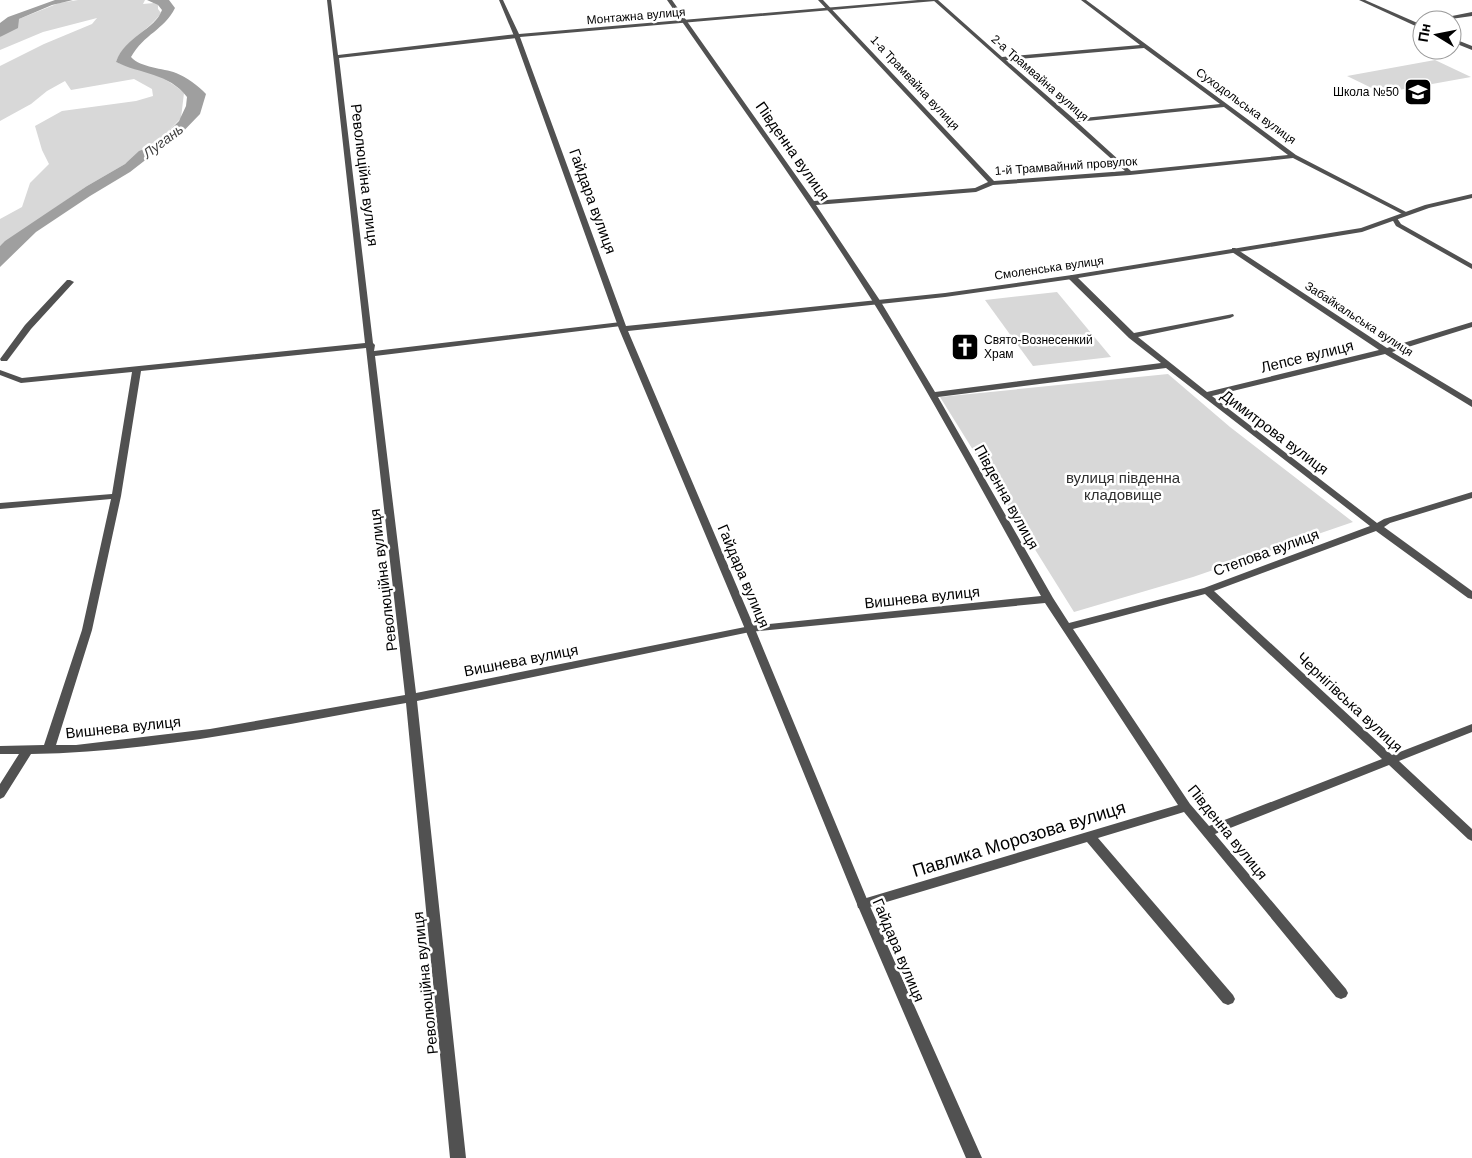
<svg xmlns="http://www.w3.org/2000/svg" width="1472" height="1158" font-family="Helvetica,sans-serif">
  <rect width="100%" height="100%" fill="#fff"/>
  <g fill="#d8d8d8">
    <path d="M78 0H145L143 4 154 3 158 5V9L161 13C148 32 125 39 116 62 125 66 133 67 143 70 158 75 172 82 184 93L181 118 155 145 125 164 87 186 0 246V219L22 207 30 183 49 164 42 150 35 126 62 111 136 101 153 96 152 89 134 79 71 90 65 81 47 91 31 104 0 121V66L44 44 92 24 97 18 43 32 0 50V37L19 19 59 3Z"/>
    <path d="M1435 60 1471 77 1382 93 1347 76Z"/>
    <path d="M1057 292 1111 357 1033 366 985 300Z"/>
    <path d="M1168 374 1230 427 1353 522 1193 577 1074 612 940 397Z"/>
  </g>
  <g fill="#9f9f9f">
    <path d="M55 0H73L52 5 19 19 18 28 0 37V23L8 17Z"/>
    <path d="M147 0H169L175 8C164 30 144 34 131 57 141 68 163 68 176 73 186 77 199 86 206 94L200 114 173 142 157 151 130 172 90 196 36 232 0 267V246L5 241 87 186 125 164 139 151 155 145 179 121 186 106 187 97C169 73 140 74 116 62 125 36 155 30 162 10L158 5Z"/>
  </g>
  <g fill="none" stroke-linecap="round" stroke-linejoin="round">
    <g fill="#515151" fill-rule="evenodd">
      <path d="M327 0H331L338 55 517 34 520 36 517 38 339 58 373 343 375 345 374 351 621 322 625 324 621 326 375 356 416 693 750 626 1041 596C986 498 933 398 873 302 808 198 736 100 667 0H672L814 201 975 188 988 182 818 0H823L994 181 1125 171 933 0H938L1002 57 1140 45 1081 0H1086L1296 155 1408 213V215H1404L1293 158 1130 175 993 185 976 192 816 205 881 302 935 392 1161 363 1129 338 1069 279 1068 277 1072 275H1075L1134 333 1233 314 1234 316 1230 318 1138 337 1207 392 1379 350 1232 252V248H1235L1387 348 1472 322V327L1392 352 1472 400V407L1385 354 1212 396 1377 523 1384 519 1472 492V498L1390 523 1384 527 1472 591V599L1468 598 1376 531 1214 591 1392 755 1472 724V732L1399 761 1472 829V841L1468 839 1389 765 1215 834 1346 989 1348 993 1346 997 1341 999 1336 997 1184 812 1098 838 1233 995 1235 999 1233 1003 1228 1005 1223 1003 1087 842 863 909 858 908 857 904 858 900 863 899 1178 805 1045 603 750 632 417 701 466 1158H450L406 703C282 725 157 752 31 754L4 797 0 799V784L19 754H0V746L44 745 82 630 111 499 0 509V503L112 494 132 372 21 383 0 375V370L22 378 365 343ZM1144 48 1220 104 1074 119 1006 60ZM1224 107 1288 155 1131 171 1077 122ZM366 348 405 695 210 729 76 745H56L92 630 121 496 141 371ZM1166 368 1370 526 1204 588 1069 623 1053 598 938 397ZM1205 594 1382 759 1209 826 1190 804 1073 629Z"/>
      <path d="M1359 0H1365L1422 25V29Z"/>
      <path d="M1472 12V16L1444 20H1432Z"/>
      <path d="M1452 38 1472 46V50L1452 42Z"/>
      <path d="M1393 218H1397L1401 224 1472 264V269L1396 226 1392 219Z"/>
      <path d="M67 280H70L74 282 31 329 7 361H1L0 359 25 325Z"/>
    </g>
    <path fill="#515151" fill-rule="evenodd" d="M499 0H503L519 34 918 0H937L935 1 520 37 626 326 945 293 1072 275 1361 228 1425 205 1472 194V198L1429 208 1362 232 1072 279 945 297 628 331 755 629 869 904 982 1158H966L857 904 745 629 619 329 514 36Z"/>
  </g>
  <defs>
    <g id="school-square" transform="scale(1.4375)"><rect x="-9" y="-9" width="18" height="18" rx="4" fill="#000" stroke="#fff"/><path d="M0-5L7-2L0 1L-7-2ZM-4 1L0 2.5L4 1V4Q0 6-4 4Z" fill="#fff"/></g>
    <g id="church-square" transform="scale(1.4375)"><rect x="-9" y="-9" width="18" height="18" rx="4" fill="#000" stroke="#fff"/><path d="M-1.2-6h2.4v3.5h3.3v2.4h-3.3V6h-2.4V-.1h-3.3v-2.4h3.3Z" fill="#fff"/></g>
  </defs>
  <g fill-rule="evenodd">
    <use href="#school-square" x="1418" y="92"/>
    <use href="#church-square" x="965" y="347"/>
  </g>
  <g text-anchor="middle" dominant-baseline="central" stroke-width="5" stroke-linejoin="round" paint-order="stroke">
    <g font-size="12" fill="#000" stroke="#fff">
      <text transform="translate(636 16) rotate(-5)">Монтажна вулиця</text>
      <text transform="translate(1040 78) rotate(41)">2-а Трамвайна вулиця</text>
      <text transform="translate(915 83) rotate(47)">1-а Трамвайна вулиця</text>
      <text transform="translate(1246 106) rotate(36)">Суходольська вулиця</text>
      <text transform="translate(1066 166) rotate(-4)">1-й Трамвайний провулок</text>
      <text transform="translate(1049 268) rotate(-8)">Смоленська вулиця</text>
      <text transform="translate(1359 319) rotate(33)">Забайкальська вулиця</text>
    </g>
    <g font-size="12" fill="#000" stroke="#fff" text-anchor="end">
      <text x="1399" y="92">Школа №50</text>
      <text x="984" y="340" text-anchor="start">Свято-Вознесенкий<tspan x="984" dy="14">Храм</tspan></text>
    </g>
    <g font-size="14" font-style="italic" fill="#404040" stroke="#fff">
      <text transform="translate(163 141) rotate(-37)">Лугань</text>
    </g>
    <g font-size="15" fill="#000" stroke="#fff">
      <text transform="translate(793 151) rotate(55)">Південна вулиця</text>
      <text transform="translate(365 175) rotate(83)">Революційна вулиця</text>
      <text transform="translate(593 201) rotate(70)">Гайдара вулиця</text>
      <text transform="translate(1307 356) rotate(-14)">Лепсе вулиця</text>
      <text transform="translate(1275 432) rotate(37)">Димитрова вулиця</text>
      <text transform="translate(1007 497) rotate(61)">Південна вулиця</text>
      <text transform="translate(1266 552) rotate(-20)">Степова вулиця</text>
      <text transform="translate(744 576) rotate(67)">Гайдара вулиця</text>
      <text transform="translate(383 580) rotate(-97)">Революційна вулиця</text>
      <text transform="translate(922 597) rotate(-6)">Вишнева вулиця</text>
      <text transform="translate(521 660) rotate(-11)">Вишнева вулиця</text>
      <text transform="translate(1350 702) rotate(43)">Чернігівська вулиця</text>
      <text transform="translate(123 727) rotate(-6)">Вишнева вулиця</text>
      <text transform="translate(1228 832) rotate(51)">Південна вулиця</text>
      <text transform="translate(899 950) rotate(67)">Гайдара вулиця</text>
      <text transform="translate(425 983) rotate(-96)">Революційна вулиця</text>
    </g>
    <g font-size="15" fill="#2f2f2f" stroke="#fff">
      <text x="1123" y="477">вулиця південна<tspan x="1123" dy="17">кладовище</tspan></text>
    </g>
    <g font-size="18" fill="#000" stroke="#fff">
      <text transform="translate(1019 839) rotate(-17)">Павлика Морозова вулиця</text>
    </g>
  </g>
  <g transform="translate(1437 35) rotate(280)"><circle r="24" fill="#ffffff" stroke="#999999"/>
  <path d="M0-4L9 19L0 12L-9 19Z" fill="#000000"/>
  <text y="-8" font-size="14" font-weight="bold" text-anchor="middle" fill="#000000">Пн</text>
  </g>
</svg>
